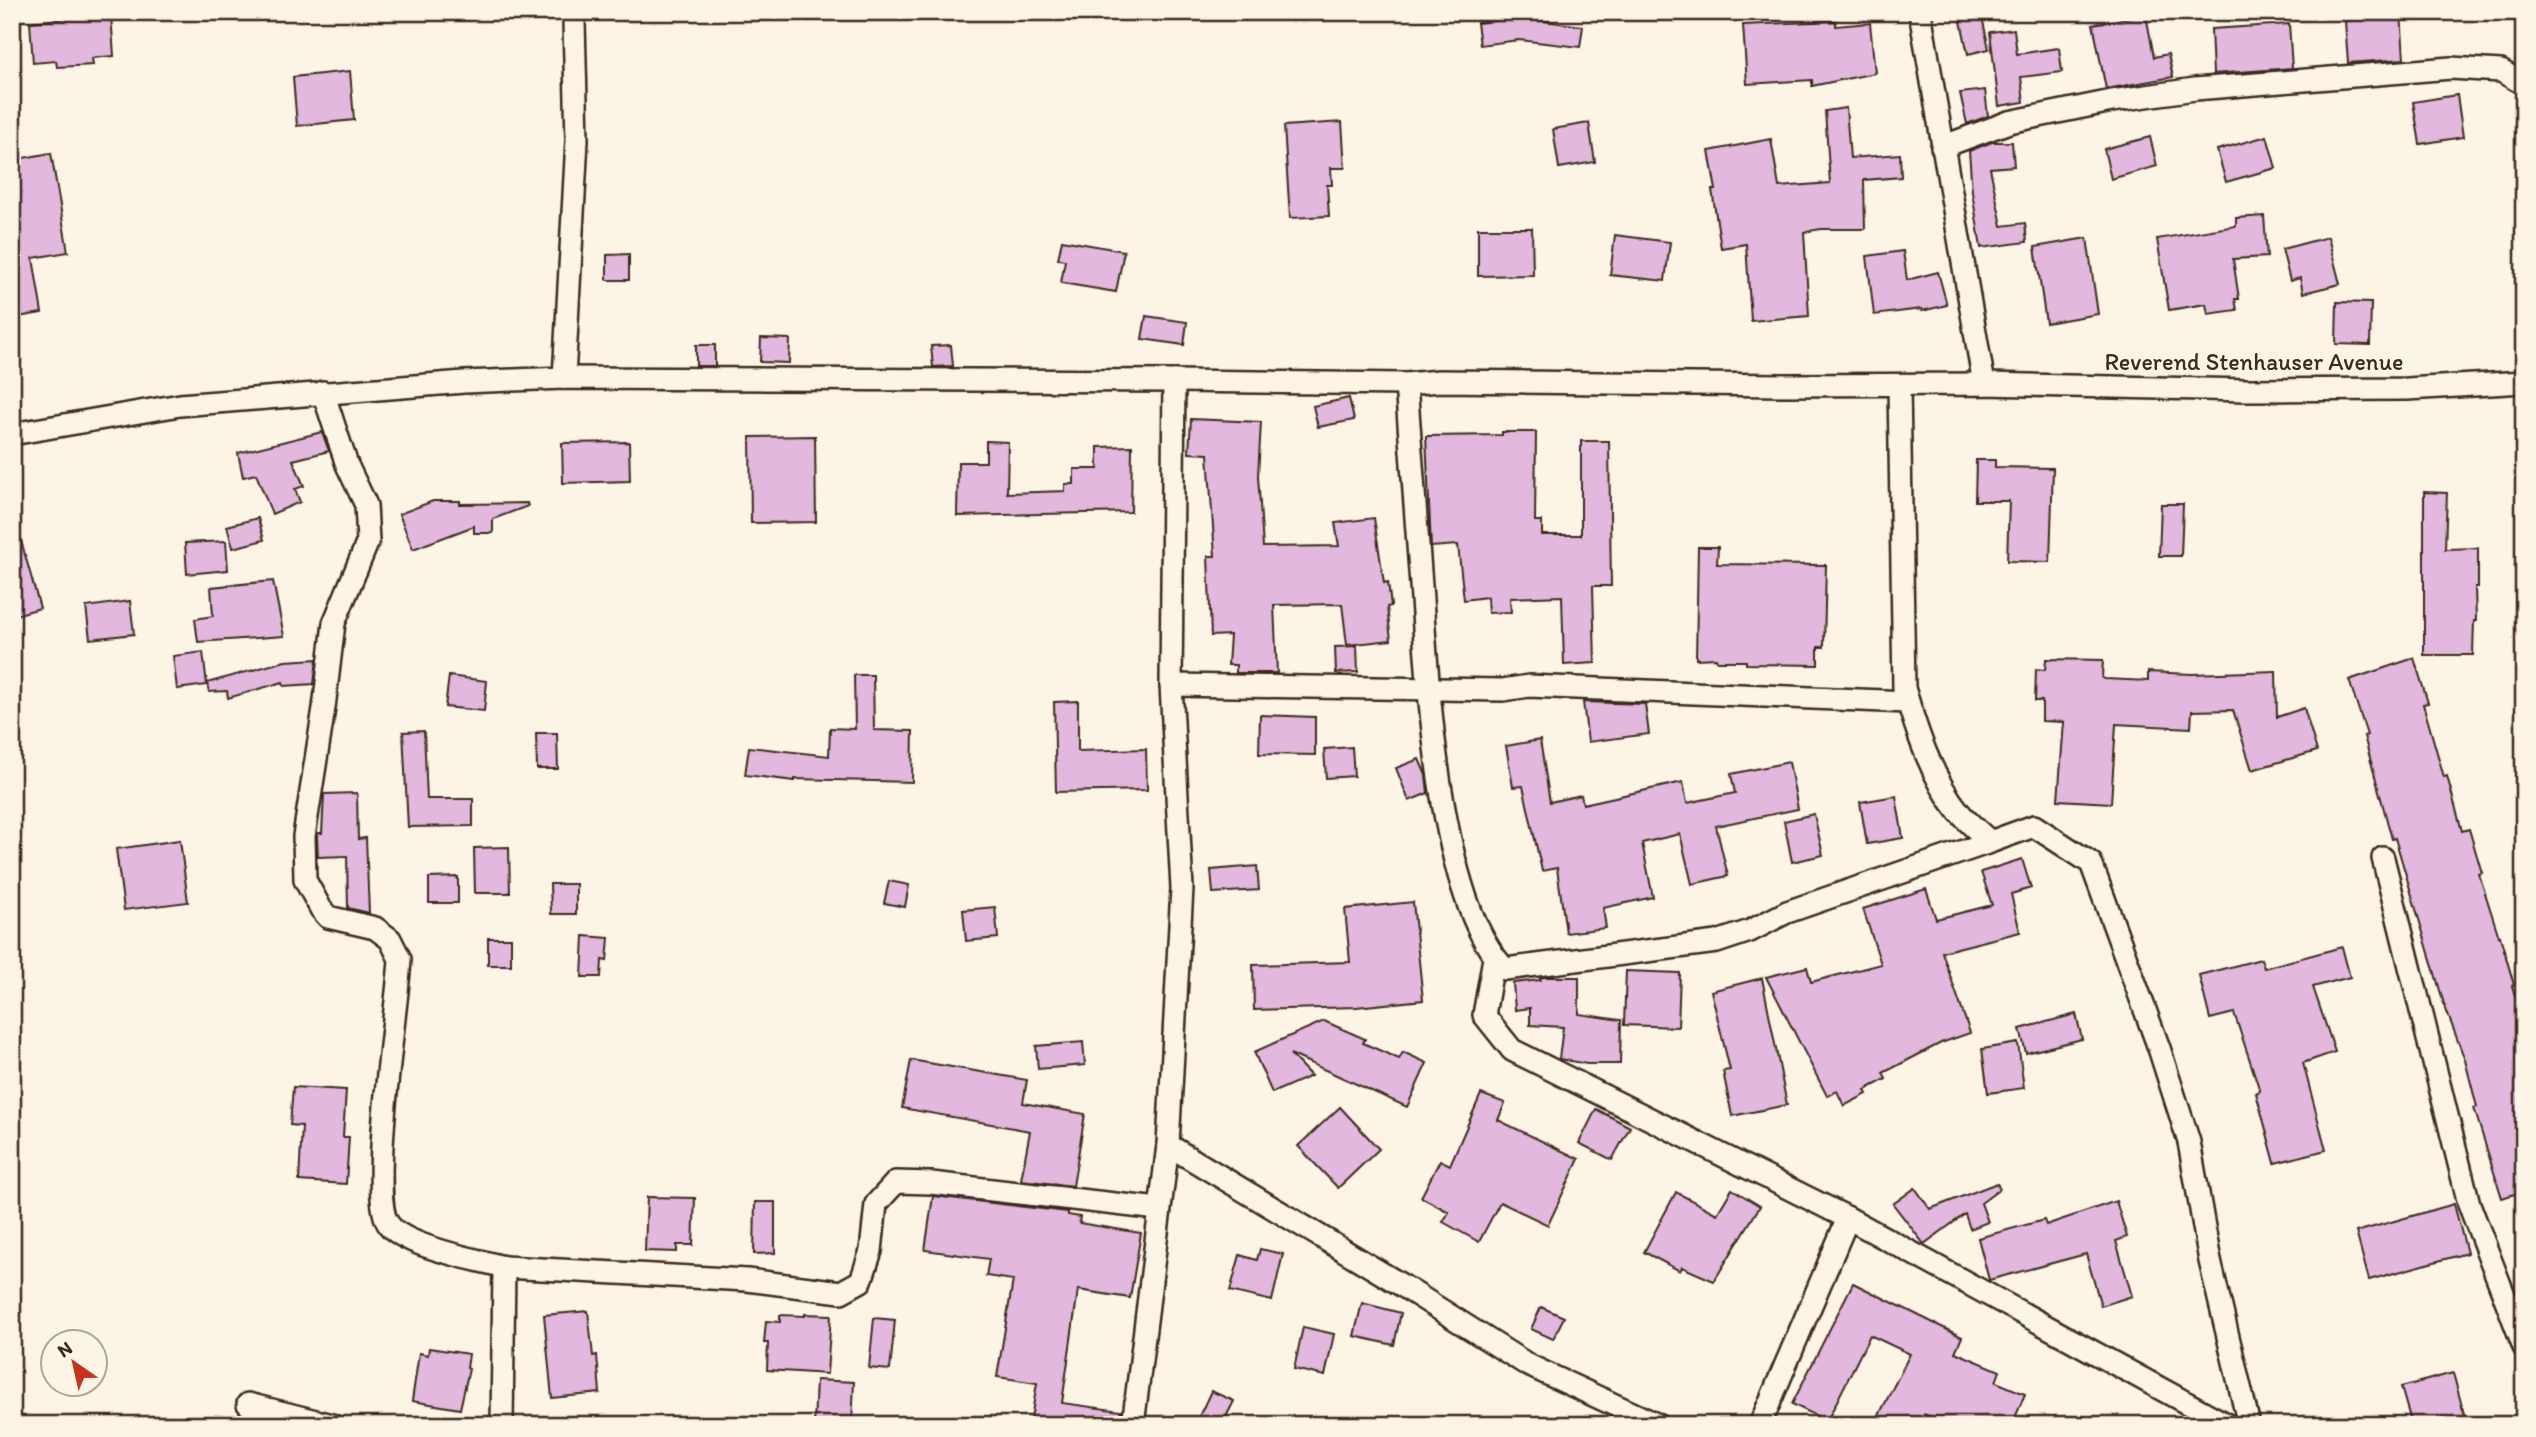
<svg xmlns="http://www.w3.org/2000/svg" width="2536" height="1437" font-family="Itim,sans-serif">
  <rect width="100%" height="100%" fill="#fcf5e5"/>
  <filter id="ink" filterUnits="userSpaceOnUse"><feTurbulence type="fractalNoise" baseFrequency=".0143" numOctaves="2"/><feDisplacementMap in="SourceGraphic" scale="14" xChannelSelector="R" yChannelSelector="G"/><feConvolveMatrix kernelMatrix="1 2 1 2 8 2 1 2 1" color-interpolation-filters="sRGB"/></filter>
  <g filter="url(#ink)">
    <g fill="#e2b8de" stroke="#3b2a1e" stroke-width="2">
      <path d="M1959 12H1981L1989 49 1968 54Z"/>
      <path d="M2374 12H2401L2404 59 2348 63 2345 21 2375 18Z"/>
      <path d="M111 14 114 56 92 58 93 65 57 67 56 61 33 63 30 22Z"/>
      <path d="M2146 15 2154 57 2168 54 2173 77 2106 89 2093 24Z"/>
      <path d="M1521 18 1583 26 1580 47 1519 40 1480 45 1477 23Z"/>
      <path d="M1836 21V26L1870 23 1875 73 1812 86V80L1747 84 1743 25Z"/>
      <path d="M2289 24 2292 68 2213 74 2211 29Z"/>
      <path d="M2014 29 2017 54 2059 48 2062 72 2021 77 2024 102 1999 106 1990 32Z"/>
      <path d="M350 71 354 120 297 126 293 77Z"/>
      <path d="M1985 90 1988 116 1967 124 1960 93Z"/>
      <path d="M2457 95 2463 137 2420 144 2413 102Z"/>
      <path d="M1846 108 1850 158 1900 154 1901 177 1864 180 1865 229H1821L1804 232 1809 316 1751 321 1746 244 1721 248 1712 190H1716L1709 151 1771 139 1779 187 1830 183 1825 111Z"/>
      <path d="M1342 122 1345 168H1331L1332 185H1327L1329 216 1290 218 1284 126Z"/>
      <path d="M1589 123 1595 162 1559 168 1553 129Z"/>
      <path d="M2267 136 2276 168 2226 182 2217 150Z"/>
      <path d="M2150 137 2157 166 2111 179 2104 149Z"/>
      <path d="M1992 142H2012L2014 166 1990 168 2002 226 2025 223 2027 242 1981 248 1972 192 1969 151Z"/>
      <path d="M51 153 68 252 33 258 42 313 12 318V226L21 225 12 177V160Z"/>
      <path d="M2264 216 2267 257 2233 259 2239 299H2235L2237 310 2208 314 2206 304 2169 310 2157 239 2236 226V218Z"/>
      <path d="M1478 228H1532L1533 275 1478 276Z"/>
      <path d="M1615 235 1670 242 1665 281 1610 275Z"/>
      <path d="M2328 237 2340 284 2303 293 2300 278 2290 281 2282 249Z"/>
      <path d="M2087 238 2098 314 2046 323 2035 247Z"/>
      <path d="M1062 240 1124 251 1116 292 1061 283 1065 260 1058 259Z"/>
      <path d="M1903 251 1907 280 1938 272 1947 305 1922 311V309L1874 315 1867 256Z"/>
      <path d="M629 254V280H607V255Z"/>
      <path d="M2337 302 2371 303 2370 345 2336 344Z"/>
      <path d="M1146 316 1187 322 1184 345 1142 339Z"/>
      <path d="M761 338 790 339 789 363 760 362Z"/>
      <rect x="696" y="345" width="19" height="21"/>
      <path d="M951 345 953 366 933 367 931 346Z"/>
      <path d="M1349 398 1354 420 1318 427 1313 406Z"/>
      <path d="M1191 419 1261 422 1258 476 1263 547 1339 546 1335 523 1374 518 1384 583 1388 582 1391 606 1387 607 1391 640 1347 645 1342 604 1274 605 1277 673H1236V665H1228L1230 635 1211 636 1208 556H1215L1208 454 1189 453Z"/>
      <path d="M322 432 329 451 293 460 304 486 295 489 300 502 272 514 256 474 243 477 238 453Z"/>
      <path d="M1502 432H1536L1535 521H1542V535H1581V441H1609L1611 586H1593L1595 663 1564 665 1562 596 1510 598 1511 612 1488 613 1487 597 1464 600 1458 545 1431 547 1426 436 1502 435Z"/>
      <path d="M815 436 816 522 751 523 750 437Z"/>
      <path d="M986 441 1008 442 1007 493 1065 491V484H1074V469H1098V447L1132 446 1131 512 957 516 958 462H986Z"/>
      <path d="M629 442 630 481 563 483 562 443Z"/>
      <path d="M1976 460H1995V467L2053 468 2050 562 2007 561 2009 501H1975Z"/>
      <path d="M2424 492 2447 493 2445 549 2478 548V587H2475L2476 621H2474L2473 655H2424Z"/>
      <path d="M433 501H460V504L527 503 528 506 493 519V533H474V526L413 549 399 514Z"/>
      <path d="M2161 504H2183L2181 556H2159Z"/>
      <path d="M258 518 264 540 233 548 227 526Z"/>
      <path d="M12 530H18L40 608 12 616Z"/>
      <path d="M226 541 228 570 187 574 185 543Z"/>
      <path d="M1698 547H1718L1717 564 1826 565 1824 647H1818V665L1746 664V661H1717L1716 658 1696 659Z"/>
      <path d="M273 581 284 636 198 642 195 619 213 616 211 587Z"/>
      <path d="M130 601 134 634 90 639 86 607Z"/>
      <path d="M1357 646 1358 672 1336 673 1335 647Z"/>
      <path d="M203 652 207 685 177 689 173 656Z"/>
      <path d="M2414 658 2428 703 2423 704 2444 777 2447 776 2462 831 2469 829 2482 873 2479 874 2499 937 2500 936 2514 985 2512 986 2524 1024V1191L2502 1198 2474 1108 2477 1107 2465 1060 2444 1004 2395 838 2392 839 2364 736 2367 735 2349 680Z"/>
      <path d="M317 659 314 684 284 686 283 682 228 698 227 691 209 692 207 683 285 661Z"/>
      <path d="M2046 659 2103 660 2102 678 2105 679 2148 681V672L2192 674 2276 671 2277 717 2304 708 2317 751 2252 770 2233 710 2192 711 2191 728 2116 724 2111 803 2058 800 2064 722 2042 721V701H2035L2036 669 2045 670Z"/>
      <path d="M854 675H873L874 730 913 731 912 782 795 779V781L745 775 749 747 829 756 830 728 855 729Z"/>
      <path d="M449 676 487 681 484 711 445 707Z"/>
      <path d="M1078 701V751L1146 749 1147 790 1056 792 1054 702Z"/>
      <path d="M1583 702 1645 704 1649 734 1588 742Z"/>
      <path d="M1260 715 1315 717V755L1259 754Z"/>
      <path d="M424 731 427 799H473V826L408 827 403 732Z"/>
      <path d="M536 733H557L558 769H537Z"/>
      <path d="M1540 740 1550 802 1581 795 1583 804 1683 782 1687 803 1735 793 1731 774 1789 762 1798 809 1716 826 1728 876 1692 884 1680 834 1642 843 1653 897 1603 908 1606 928 1566 933 1557 868 1542 871 1523 786 1513 787 1506 746Z"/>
      <path d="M1352 747 1354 776 1326 778 1324 749Z"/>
      <path d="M1419 759 1426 775 1428 793 1409 801 1396 768Z"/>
      <path d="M357 793 358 839 366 838 369 913 348 908 347 856 318 857 317 837 318 833H322L324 794Z"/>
      <path d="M1896 796 1903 838 1867 844 1860 802Z"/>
      <path d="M1814 814 1823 855 1792 862 1784 821Z"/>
      <path d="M180 840 188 902 124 910 116 849Z"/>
      <path d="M509 847 510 893H475L474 848Z"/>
      <path d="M2022 859 2031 888 2011 894 2020 932 1942 952 1970 1033 1941 1043 1883 1073 1886 1079 1865 1090 1867 1094 1844 1106 1837 1091 1827 1096 1766 977 1807 967 1811 982 1881 964 1863 909 1926 889 1936 919 1992 905 1981 872Z"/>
      <path d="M1257 866 1259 890 1213 893 1211 870Z"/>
      <path d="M458 877V903H429V878Z"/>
      <path d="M889 881 909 885 905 907 884 903Z"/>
      <path d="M550 884H576V914H551Z"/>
      <path d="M1413 902 1423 1000 1356 1007 1254 1010 1253 965 1350 962 1345 909Z"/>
      <path d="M995 907 998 938 966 941 963 910Z"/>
      <path d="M584 936 609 938 607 961 602 960 601 977H582Z"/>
      <rect x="488" y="938" width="23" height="27"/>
      <path d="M2342 947 2350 977 2313 987 2335 1052 2303 1063 2326 1150 2275 1163 2256 1093 2260 1091 2234 1013 2210 1019 2199 975 2261 959 2264 968Z"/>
      <path d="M1626 971 1680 973 1678 1027 1624 1025Z"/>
      <path d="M1544 977H1579V1014L1621 1020 1620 1064H1587L1559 1059 1563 1027 1530 1025V1008L1515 1010 1513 983 1540 980V978Z"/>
      <path d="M1762 978 1787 1105 1732 1116 1723 1071 1730 1070 1711 991Z"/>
      <path d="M2076 1014 2082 1039 2026 1053 2020 1029Z"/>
      <path d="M1324 1021 1365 1039 1363 1043 1399 1059 1403 1052 1427 1063 1407 1107 1290 1054 1311 1076 1272 1093 1254 1052Z"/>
      <path d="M1083 1042 1085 1065 1038 1069 1036 1046Z"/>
      <path d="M2018 1043 2024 1088 1988 1093 1982 1049Z"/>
      <path d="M911 1060 1027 1080 1023 1103 1085 1114 1073 1186 1021 1180 1030 1131 902 1108Z"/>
      <path d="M293 1087 346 1090 343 1137H349L346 1184 299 1181 302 1126 290 1125Z"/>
      <path d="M1481 1094 1505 1103 1498 1120 1579 1159 1548 1225 1500 1202 1479 1242 1443 1222 1449 1212 1421 1197 1440 1160 1450 1165Z"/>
      <path d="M1340 1107 1379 1149 1338 1188 1298 1146Z"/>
      <path d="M1596 1109 1630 1127 1612 1160 1579 1143Z"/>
      <path d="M1997 1183 2000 1189 1981 1203 1988 1222 1970 1229 1965 1214 1924 1244 1893 1204 1915 1188 1930 1209Z"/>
      <path d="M1732 1189 1760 1206 1714 1281 1682 1267 1680 1271 1644 1252 1676 1192 1717 1214Z"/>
      <path d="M933 1196 1068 1212V1215L1080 1217 1079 1223 1141 1233 1130 1298 1078 1290 1062 1403 1121 1411 1120 1425H1030L1037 1383 997 1377 1013 1280 986 1276 989 1259 925 1250Z"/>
      <path d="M647 1197 695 1198 693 1245H677V1252L645 1251Z"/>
      <path d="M2116 1201 2127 1237 2116 1241 2132 1296 2101 1306 2086 1254 1989 1280 1978 1238 2044 1220 2046 1225Z"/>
      <path d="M755 1202H775V1253L754 1254Z"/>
      <path d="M2454 1204 2467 1253 2369 1280 2356 1232Z"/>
      <path d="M1260 1249 1283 1254 1272 1301 1230 1291 1240 1255 1257 1260Z"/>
      <path d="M1853 1283 1962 1337 1955 1352 2000 1371 1996 1382 2025 1394 2012 1425H1949L1924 1414 1919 1425H1874L1910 1354 1870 1335 1827 1421 1792 1404Z"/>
      <path d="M1362 1303 1401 1313 1394 1345 1354 1336Z"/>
      <path d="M1541 1307 1564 1317 1553 1339 1531 1329Z"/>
      <path d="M588 1311 593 1356 597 1355 600 1393 552 1398 544 1315Z"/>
      <path d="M805 1314 831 1315 827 1374 767 1370 768 1343H764L766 1321 780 1322V1315L805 1316Z"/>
      <path d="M874 1318 895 1320 890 1370 869 1368Z"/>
      <path d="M1303 1327 1334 1334 1325 1376 1294 1369Z"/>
      <path d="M429 1348 469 1354 467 1368 469 1369 460 1409 412 1401 419 1353 428 1355Z"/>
      <path d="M2453 1373 2467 1425H2412L2401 1387Z"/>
      <path d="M816 1380 854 1382 852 1425H814Z"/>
      <path d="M1211 1391 1234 1401 1222 1425H1195Z"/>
    </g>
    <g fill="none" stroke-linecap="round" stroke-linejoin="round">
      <g stroke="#3b2a1e" stroke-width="26">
        <g id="street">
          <path d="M1920 12 1984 384"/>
          <path d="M1942 147 2009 122 2112 101 2195 89 2451 68 2501 71 2524 84"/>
          <path d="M564 378 577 140 574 22 576 12"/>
          <path d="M1406 384C1411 451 1416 518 1421 585 1428 681 1438 901 1505 969L1717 942 1750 931 1787 912 1990 842"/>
          <path d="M1899 385 1904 688C1916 729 1931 777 1959 812 1968 823 1980 832 1990 842L2034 826 2091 863 2159 1048 2189 1142 2210 1261 2249 1425"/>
          <path d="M323 392 347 465 366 505 368 541 334 623 324 708 304 836 305 880 321 909 328 917 375 928 390 939 400 959C398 1004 367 1198 389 1225 406 1247 476 1259 504 1267L502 1425"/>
          <path d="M12 434 180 405 464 382 564 378 1174 381 1406 384 1439 381 1783 385 1984 384 2247 390 2407 389 2524 382"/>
          <path d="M1171 685 1503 690 1529 686 1908 702"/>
          <path d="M2383 858 2469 1204 2524 1347"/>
          <path d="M1494 958 1484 1015 1512 1050 1848 1218 2227 1425"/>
          <path d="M1168 1145 1403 1286 1528 1365 1658 1425"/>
          <path d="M504 1267 747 1280 841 1292 861 1281 871 1251 876 1204 896 1182 931 1183 1159 1209"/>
          <path d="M248 1404 332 1425"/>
          <path d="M1133 1425 1168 1145 1182 888 1171 685 1174 381"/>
          <path d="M1760 1425 1848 1218"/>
        </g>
      </g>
      <use href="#street" stroke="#fcf5e5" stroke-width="21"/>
    </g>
  </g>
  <g text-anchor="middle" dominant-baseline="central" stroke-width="5" stroke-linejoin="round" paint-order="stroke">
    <g font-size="24" fill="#3b2a1e" stroke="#fcf5e5">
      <text x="2254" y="361">Reverend Stenhauser Avenue</text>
    </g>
  </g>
  <rect width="2536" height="1437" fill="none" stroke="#fcf5e5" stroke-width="42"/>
  <rect x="21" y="21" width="2494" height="1395" fill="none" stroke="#3b2a1e" stroke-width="2.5" filter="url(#ink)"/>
  <g transform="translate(74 1363) rotate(326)"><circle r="33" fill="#fcf5e5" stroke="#afa495" stroke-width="2"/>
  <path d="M0-5L12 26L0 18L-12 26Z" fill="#c8321e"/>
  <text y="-10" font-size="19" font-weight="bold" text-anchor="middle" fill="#3b2a1e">N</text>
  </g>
</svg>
